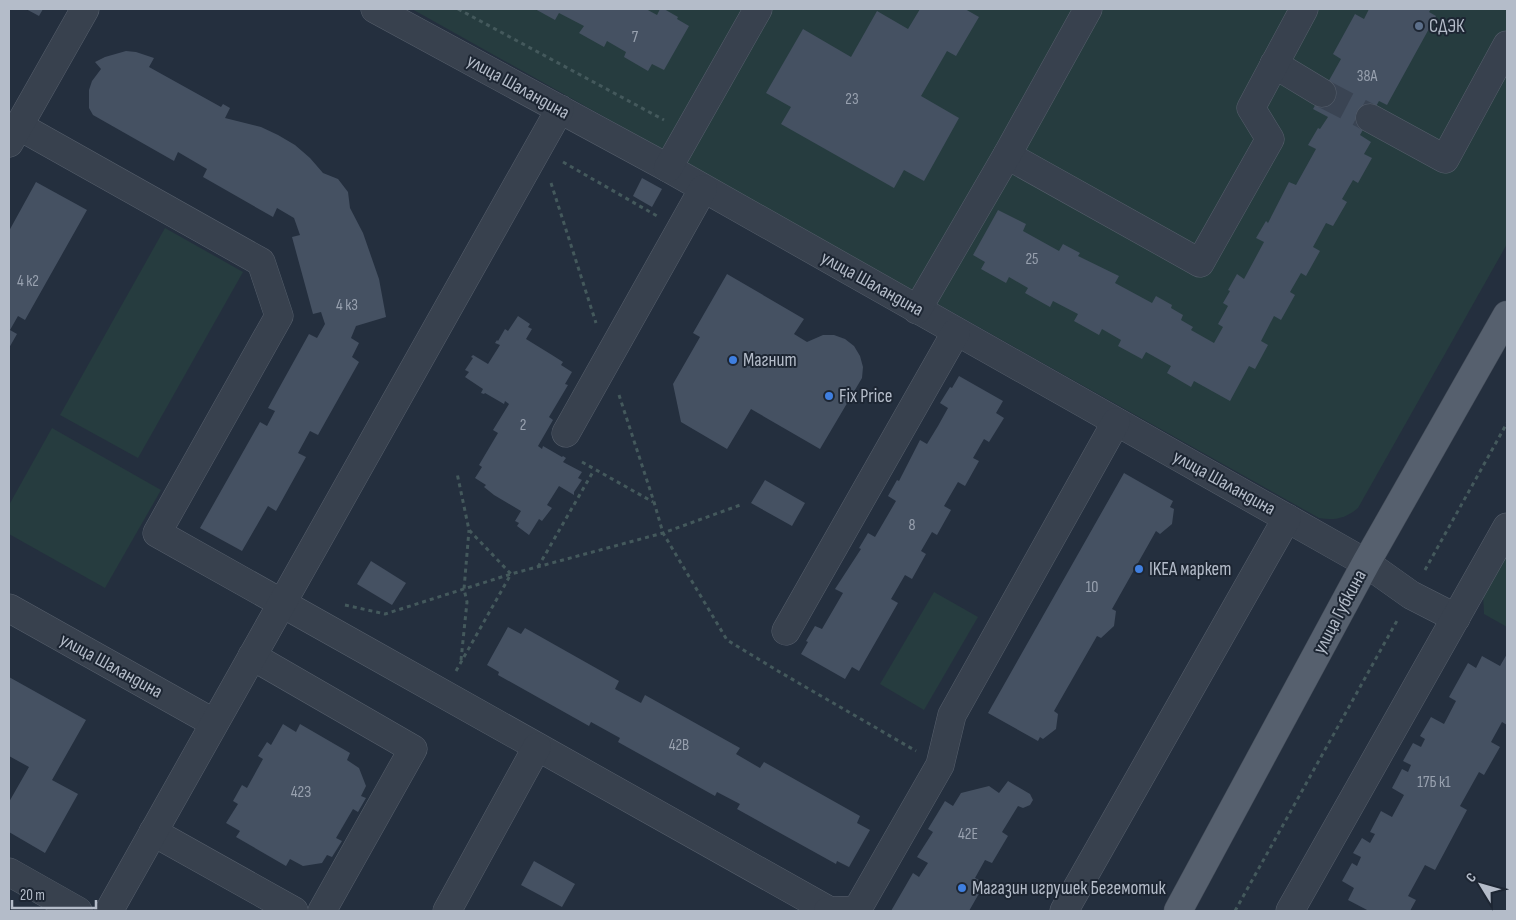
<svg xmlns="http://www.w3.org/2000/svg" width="1516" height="920" font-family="'Sofia Sans Condensed',sans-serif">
  <rect width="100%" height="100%" fill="#242f3e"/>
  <g fill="#263c3f">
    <path d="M412 9H1507V244L1358 508C1346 518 1335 521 1319 518Z"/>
    <path d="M165 228 243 272 138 458 60 415Z"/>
    <path d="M52 428 161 490 105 588 9 534V505Z"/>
    <path d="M1507 550V627L1484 614 1483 593Z"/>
    <path d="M934 592 978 617 924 710 880 684Z"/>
  </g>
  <g fill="#455162">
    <path d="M26 9H43L39 16Z"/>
    <path d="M535 9H646L657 15 660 9H664L678 17 677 19 689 26 664 70 652 64 648 71 624 57 626 52 607 41 604 47 579 33 584 26 559 13 555 20Z"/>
    <path d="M920 9H965L979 17 956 56 947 51 921 96 959 118 924 181 904 170 894 188 781 124 791 107 766 93 803 29 851 57 877 11 908 29Z"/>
    <path d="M1369 9H1431L1429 12 1436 16 1387 105 1379 101 1360 135 1371 142 1364 154 1372 158 1358 183 1353 180 1342 199 1347 202 1333 226 1326 223 1313 247 1320 251 1306 276 1301 273 1290 292 1295 295 1281 320 1274 316 1261 341 1268 345 1255 369 1249 366 1230 401 1194 381 1191 387 1167 373 1171 366 1146 352 1142 359 1118 346 1121 340 1102 329 1099 335 1074 321 1078 314 1053 301 1050 307 1025 293 1028 288 1009 277 1006 283 981 269 985 262 973 255 998 210 1026 224 1023 231 1059 251 1063 244 1080 253 1078 256 1119 276 1115 283 1152 303 1156 296 1172 305 1171 308 1183 315 1181 320 1193 327 1191 330 1214 343 1223 327 1218 324 1228 306 1223 303 1230 291 1228 290 1237 274 1244 279 1264 242 1256 238 1266 221 1268 223 1289 182 1296 185 1316 149 1308 145 1318 128 1320 129 1328 117 1313 109 1341 59 1333 54 1355 14 1364 19Z"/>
    <path d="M126 51 136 52 154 58 149 67 221 107 223 104 230 108 225 118 261 127 278 135 295 145 310 158 323 173 338 179 348 192 350 208 363 233 379 279 386 317 356 326 351 338 359 343 352 357 359 362 318 435 310 431 298 453 306 457 276 511 268 506 242 551 200 528 260 422 267 426 275 411 268 408 309 334 317 338 325 324 321 312 313 314 292 237 300 235 294 218 277 208 273 217 203 177 207 169 178 152 174 161 93 115 89 108V90L92 81 101 69 95 62 105 57Z"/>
    <path d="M642 178 662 189 652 207 633 196Z"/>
    <path d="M36 182 87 210 25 320 18 316 10 330 17 334 9 348V231Z"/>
    <path d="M727 274 804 319 794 334 807 342 823 335H834L845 339 854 346 860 356 863 367 862 378 820 449 751 409 727 449 681 422 673 384 700 337 693 333Z"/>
    <path d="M518 316 530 324 528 327 532 329 526 339 552 355 563 362 561 365 572 372 565 384 568 385 549 417 553 420 538 446 542 449 543 446 562 457 563 456 566 458 563 462 582 472 578 478 582 480 574 492V495L559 486 547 505 552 508 542 521 539 519 529 535 517 526 519 523 515 521 521 511 494 495 484 487 486 485 475 478 482 467 479 465 498 433 493 430 509 404 505 401 504 404 485 393 484 394 481 393 483 389 465 377 469 372 465 370 473 358 471 357 473 355 488 364 500 345 495 343 497 340 498 341 505 329 508 331Z"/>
    <path d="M959 376 1003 401 996 413 1004 418 989 442 984 439 973 458 979 461 965 486 958 482 944 506 951 510 937 535 932 532 921 551 926 554 912 579 905 575 891 599 898 603 859 671 852 667 845 679 801 654 808 642 806 641 815 626 822 629 843 593 835 589 861 549 859 548 868 533 875 537 896 501 888 496 897 480 899 481 920 440 927 444 938 426 948 408 940 403 950 387 952 388Z"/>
    <path d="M1124 473 1173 501 1170 507 1174 509 1172 524 1160 534 1156 531 1112 609 1116 611 1114 626 1101 638 1097 636 1054 711 1058 714 1056 729 1043 739 1040 737 1038 741 988 713Z"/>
    <path d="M765 480 805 503 792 526 751 503Z"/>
    <path d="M371 561 406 583 392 605 357 584Z"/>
    <path d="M508 627 521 634 525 628 619 681 615 689 641 703 645 695 740 748 736 754 760 768 764 762 860 816 857 823 870 830 849 867 837 861 836 864 737 809 740 804 717 792 715 796 618 742 620 738 591 722 589 726 498 675 499 672 487 665Z"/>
    <path d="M1507 654V725L1502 722 1491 742 1500 747 1484 775 1479 772 1460 806 1467 810 1435 870 1425 865 1408 896 1416 900 1410 911H1369L1348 900 1354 888 1342 881 1352 863 1357 866 1361 857 1353 853 1362 838 1370 843 1375 834 1370 832 1381 811 1392 817 1404 795 1392 788 1402 769 1408 772 1411 765 1403 761 1413 743 1421 747 1425 739 1420 736 1431 717 1444 724 1456 701 1449 697 1468 663 1476 668 1482 656 1500 666Z"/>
    <path d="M9 677 86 720 52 780 78 794 45 853 9 832V802L29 767 9 756Z"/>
    <path d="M283 724 296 732 300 724 350 753 347 760 359 768 366 786 361 796 366 798 358 812 353 809 336 838 342 841 332 857 327 855 322 863 303 866 290 859 286 866 236 837 240 831 226 823 238 804 233 801 242 785 247 788 263 759 258 756 267 742 271 745Z"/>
    <path d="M1008 781 1030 794 1033 800 1030 805 1023 808 1018 806 1002 832 1008 836 992 863 985 860 975 878 985 883 969 911H891L913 873 919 877 928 863 917 857 933 832 928 829 945 801 953 806 961 793 989 786 999 793Z"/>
    <path d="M534 861 575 884 562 907 521 885Z"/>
  </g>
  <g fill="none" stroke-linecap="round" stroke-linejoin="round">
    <path stroke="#3a4453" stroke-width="28" stroke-dasharray="28 14" stroke-linecap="butt" d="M1322 93 1370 118"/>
    <g stroke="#565f6c" stroke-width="29">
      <g id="minor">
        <path d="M375 9 668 168 1366 563 1411 595 1456 618"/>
        <path d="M1274 64 1322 93"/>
        <path d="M1370 118 1445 159 1507 45"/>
        <path d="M19 126 261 262 279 316 157 533 828 910"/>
        <path d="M9 143 85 9"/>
        <path d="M1007 155 1200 263 1270 139 1251 108 1304 9"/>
        <path d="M668 168 758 9"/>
        <path d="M917 310 1007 155 1088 9"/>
        <path d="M566 433 703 189"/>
        <path d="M9 608 214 723"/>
        <path d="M786 631 956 332"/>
        <path d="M252 656 413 749 322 911"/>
        <path d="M153 832 294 911"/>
        <path d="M9 872 78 911"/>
        <path d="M109 911 560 109"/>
        <path d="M447 911 537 747"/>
        <path d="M828 911 857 910 940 765 952 715 1116 422"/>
        <path d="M1064 911 1287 518"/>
        <path d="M1290 911 1507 527"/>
      </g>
    </g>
    <g stroke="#414a57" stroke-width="29">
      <path id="major" d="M1178 911 1366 563 1507 315"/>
    </g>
    <g stroke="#44595c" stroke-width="3" stroke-dasharray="4 4" stroke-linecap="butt">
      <path d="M458 9 664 120"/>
      <path d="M563 162 657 216"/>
      <path d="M551 183 596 323"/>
      <path d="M619 395 654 502 663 533 727 640 778 671 916 751"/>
      <path d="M582 462 653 502"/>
      <path d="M538 567 594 470"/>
      <path d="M1425 570 1507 423"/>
      <path d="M345 605 385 614 511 574 663 533 743 504"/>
      <path d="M461 660 467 602 464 589 469 530"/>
      <path d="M456 671 511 574 469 530 457 473"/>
      <path d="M1235 911 1398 619"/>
    </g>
    <use href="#minor" stroke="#38414e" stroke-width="28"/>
    <use href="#major" stroke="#56606e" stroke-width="28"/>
  </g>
  <circle fill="#5c6f8a" stroke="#1d2633" stroke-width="2" cx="1419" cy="26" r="5"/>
  <g fill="#3f7fe0" stroke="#1d2633" stroke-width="2">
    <circle cx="733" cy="360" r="5"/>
    <circle cx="829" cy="396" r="5"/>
    <circle cx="1139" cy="569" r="5"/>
    <circle cx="962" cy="888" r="5"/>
  </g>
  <g text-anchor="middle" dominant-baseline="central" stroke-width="4" stroke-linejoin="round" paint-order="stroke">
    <g font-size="16" fill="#98a1af">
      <text x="635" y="37">7</text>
      <text x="1367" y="76">38А</text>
      <text x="852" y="99">23</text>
      <text x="1032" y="259">25</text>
      <text x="28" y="281">4 к2</text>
      <text x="347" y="305">4 к3</text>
      <text x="523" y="425">2</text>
      <text x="912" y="525">8</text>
      <text x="1092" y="587">10</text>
      <text x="679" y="745">42В</text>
      <text x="1434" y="782">17Б к1</text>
      <text x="301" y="792">42З</text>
      <text x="968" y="834">42Е</text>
    </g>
    <g font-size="19" fill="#b4bcc9" stroke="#1d2633" text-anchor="start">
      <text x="1429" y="26">СДЭК</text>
      <text x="743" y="360">Магнит</text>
      <text x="839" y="396">Fix Price</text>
      <text x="1149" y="569">IKEA маркет</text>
      <text x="972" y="888">Магазин игрушек Бегемотик</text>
    </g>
    <g font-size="19" fill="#b4bcc9" stroke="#1d2633">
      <text transform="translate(518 87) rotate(29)">улица Шаландина</text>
      <text transform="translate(872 284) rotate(29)">улица Шаландина</text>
      <text transform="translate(1224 483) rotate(29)">улица Шаландина</text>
      <text transform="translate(1340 612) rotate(-62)">улица Губкина</text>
      <text transform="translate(111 666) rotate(29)">улица Шаландина</text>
    </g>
  </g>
  <rect width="1516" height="920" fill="none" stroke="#b4bcc9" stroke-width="20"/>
  <g transform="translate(1481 885) rotate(307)" stroke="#1d2633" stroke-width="4" paint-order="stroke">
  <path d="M0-4L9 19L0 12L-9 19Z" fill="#b4bcc9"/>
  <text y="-8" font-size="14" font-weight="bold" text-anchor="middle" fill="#b4bcc9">С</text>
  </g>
  <path d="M12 900v8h84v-8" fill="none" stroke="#b4bcc9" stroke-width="2.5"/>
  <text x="20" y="900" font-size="15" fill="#b4bcc9" stroke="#1d2633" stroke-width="4" paint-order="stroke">20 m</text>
</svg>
